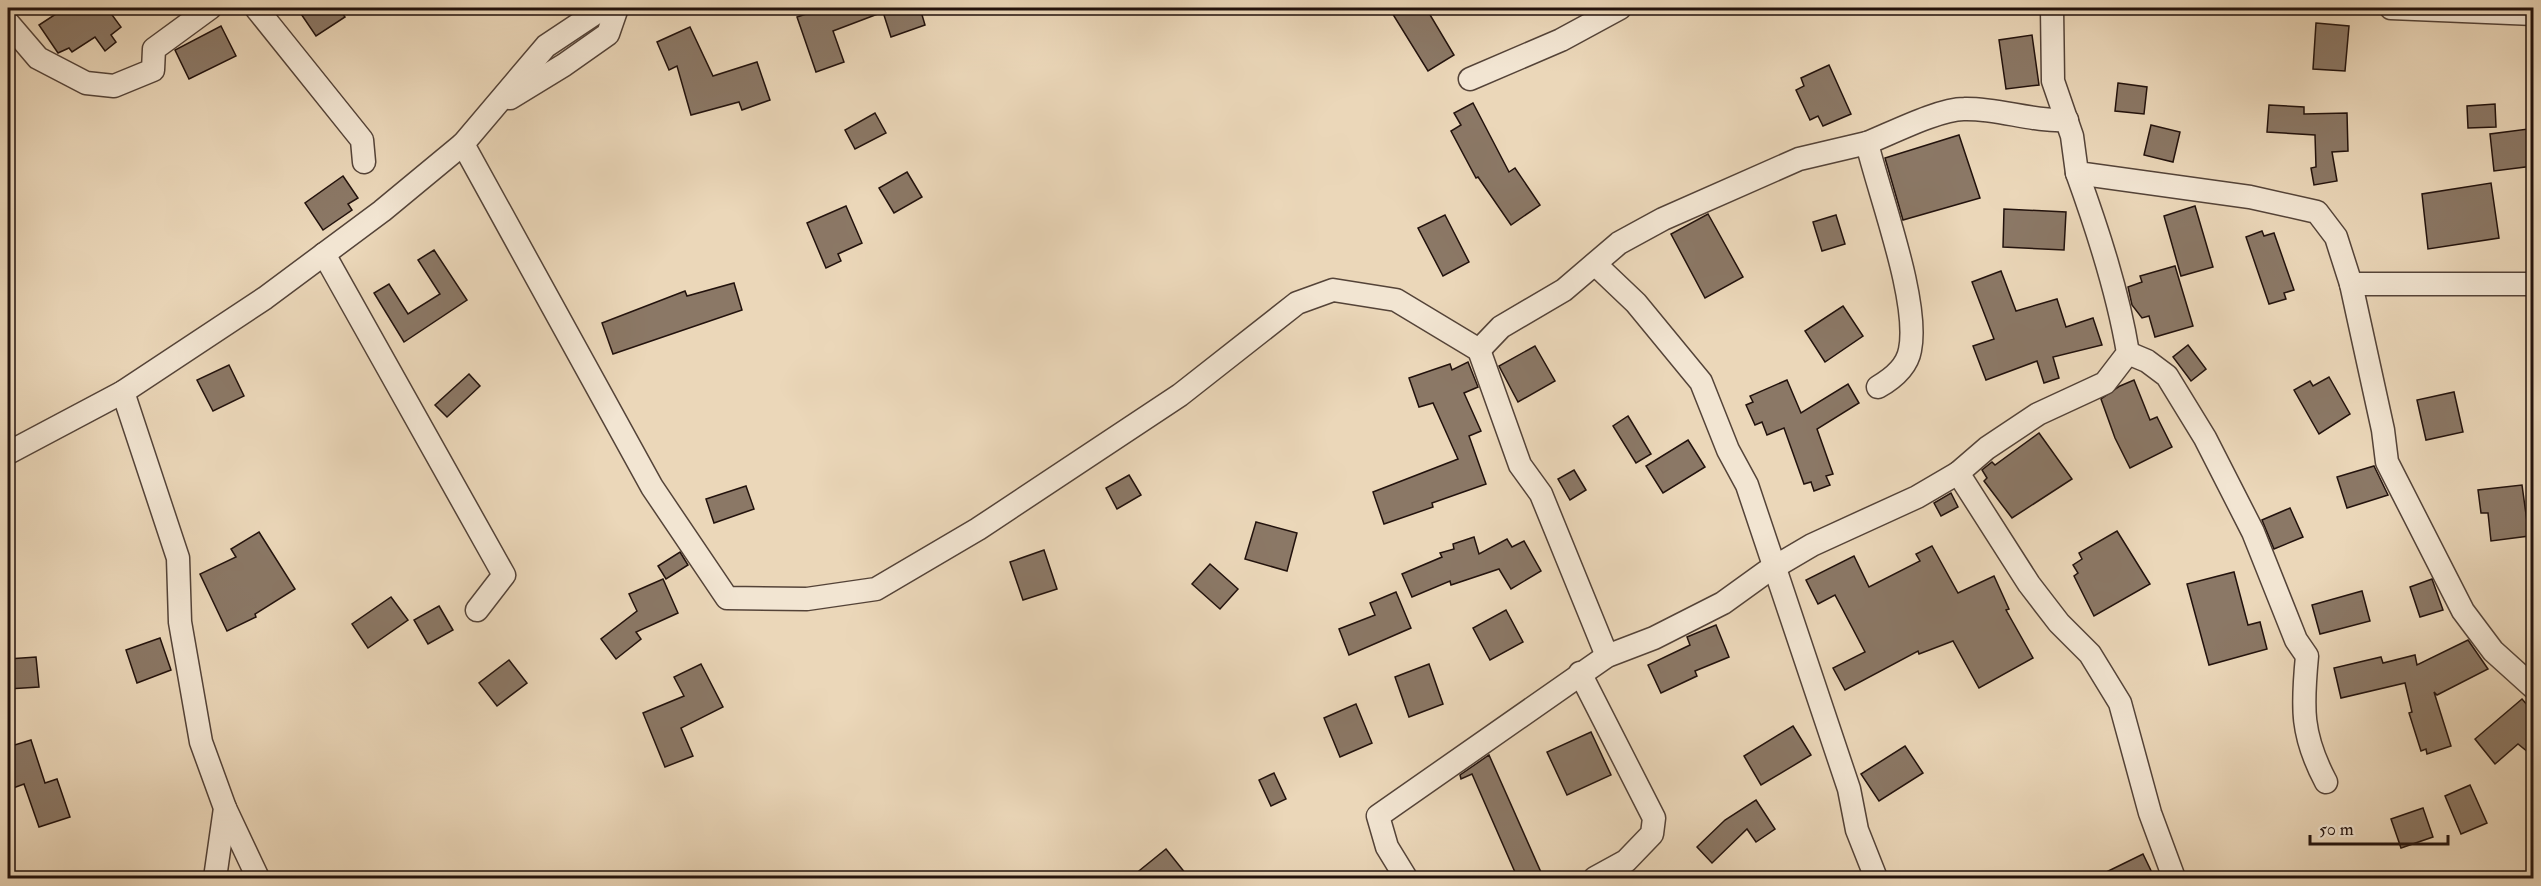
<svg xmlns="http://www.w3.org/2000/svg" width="2541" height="886" font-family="'IM FELL Double Pica',serif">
  <rect width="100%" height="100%" fill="#ebd7b9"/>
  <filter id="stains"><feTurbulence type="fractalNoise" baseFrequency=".00333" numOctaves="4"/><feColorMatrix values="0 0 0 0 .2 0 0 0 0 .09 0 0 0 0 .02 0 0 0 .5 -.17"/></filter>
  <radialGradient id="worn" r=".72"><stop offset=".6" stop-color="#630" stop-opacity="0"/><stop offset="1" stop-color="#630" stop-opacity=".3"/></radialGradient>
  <g fill="#8b7866" stroke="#22120d" stroke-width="1.5">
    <path d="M65 8H107L121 27 111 35 116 42 105 51 95 37 72 52 69 48 58 53 39 25Z"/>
    <path d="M297 8H339L345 17 316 36Z"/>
    <path d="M825 8H920L925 25 891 37 883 12 833 31 844 62 816 72 797 17Z"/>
    <path d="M1389 8H1426L1454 55 1428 71Z"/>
    <path d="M2316 23 2349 26 2345 71 2313 69Z"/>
    <path d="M221 26 236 56 189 79 175 50Z"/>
    <path d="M690 27 713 76 757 62 770 100 742 110 739 102 691 115 677 66 669 70 657 42Z"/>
    <path d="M2032 35 2039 85 2006 89 1999 40Z"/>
    <path d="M1829 65 1851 114 1823 126 1818 116 1810 120 1796 90 1804 86 1801 78Z"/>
    <path d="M2118 83 2147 87 2144 114 2115 111Z"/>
    <path d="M1473 103 1509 172 1515 168 1540 205 1511 225 1478 177 1476 178 1451 131 1461 125 1454 113Z"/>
    <path d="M2495 104 2496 127 2468 128 2467 106Z"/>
    <path d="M2269 105 2304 107V114L2347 113 2348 151 2332 152 2337 181 2314 185 2311 168 2316 167 2315 135 2267 132Z"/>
    <path d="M875 113 886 133 855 149 845 130Z"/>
    <path d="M2151 125 2180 132 2173 162 2144 155Z"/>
    <path d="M2528 129 2533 166 2494 171 2490 134Z"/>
    <path d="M1959 135 1980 198 1903 220 1885 158Z"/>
    <path d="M907 172 922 197 894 213 879 188Z"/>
    <path d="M343 176 358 198 348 204 352 210 323 230 305 203Z"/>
    <path d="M2491 183 2499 238 2428 249 2422 194Z"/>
    <path d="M846 206 862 243 838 254 841 261 826 268 807 223Z"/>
    <path d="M2195 206 2213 267 2181 276 2164 216Z"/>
    <path d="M2004 209 2066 212 2064 250 2003 247Z"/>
    <path d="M1708 214 1743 277 1705 298 1671 234Z"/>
    <path d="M1445 215 1469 262 1443 276 1418 228Z"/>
    <path d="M1836 215 1845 244 1822 251 1813 222Z"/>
    <path d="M2262 231 2264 236 2274 233 2294 290 2284 293 2286 299 2269 304 2246 237Z"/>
    <path d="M434 250 467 300 404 342 374 293 389 284 408 314 440 294 418 260Z"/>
    <path d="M2175 266 2193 326 2155 337 2149 316 2142 318 2132 305 2128 287 2142 282 2140 276Z"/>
    <path d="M2001 271 2016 311 2057 299 2066 327 2093 318 2102 345 2053 357 2059 378 2044 383 2037 361 1986 380 1973 346 1994 339 1972 282Z"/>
    <path d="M734 283 742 310 613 354 602 323 685 291 687 296Z"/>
    <path d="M1843 306 1863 336 1825 362 1805 331Z"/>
    <path d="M2188 345 2206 369 2191 381 2173 357Z"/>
    <path d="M1535 346 1555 381 1518 402 1499 366Z"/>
    <path d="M1468 362 1478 387 1464 393 1481 431 1469 436 1486 484 1432 503 1433 507 1384 524 1373 492 1458 459 1433 403 1419 407 1409 378 1450 364 1452 370Z"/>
    <path d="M229 365 244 396 213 411 197 380Z"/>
    <path d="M469 374 480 386 447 417 435 405Z"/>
    <path d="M2329 377 2350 414 2319 434 2294 390 2310 381 2313 386Z"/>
    <path d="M1787 380 1801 413 1848 384 1859 403 1817 429 1833 474 1826 476 1830 485 1814 491 1811 482 1804 484 1784 428 1767 435 1762 422 1755 425 1746 405 1753 402 1750 396Z"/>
    <path d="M2134 380 2150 420 2157 417 2172 447 2130 468 2115 438 2101 399 2120 386Z"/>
    <path d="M2454 392 2463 432 2426 440 2417 400Z"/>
    <path d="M1628 416 1651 454 1636 463 1613 426Z"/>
    <path d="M2039 433 2072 479 2012 518 1984 481 1987 478 1982 470 1992 462 1995 465Z"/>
    <path d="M1688 440 1705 467 1663 493 1646 466Z"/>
    <path d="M2374 466 2388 495 2347 508 2337 477Z"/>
    <path d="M1574 470 1586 490 1570 500 1558 479Z"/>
    <path d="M1129 475 1141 495 1117 509 1106 488Z"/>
    <path d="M2522 485 2529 536 2491 541 2488 513H2481L2478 490Z"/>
    <path d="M746 486 754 509 714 523 706 499Z"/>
    <path d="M1951 493 1958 507 1941 516 1934 503Z"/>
    <path d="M2290 508 2303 537 2274 549 2262 520Z"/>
    <path d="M1256 522 1297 533 1287 571 1245 559Z"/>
    <path d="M2117 531 2150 584 2094 616 2074 576 2078 573 2073 565 2082 559 2079 553Z"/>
    <path d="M259 532 295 589 255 614 256 617 227 631 200 574 236 557 231 549Z"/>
    <path d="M1474 537 1479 554 1507 539 1512 547 1524 541 1541 571 1511 589 1499 569 1451 585 1450 581 1412 597 1402 574 1442 557 1440 553 1454 549 1453 544Z"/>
    <path d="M1932 546 1958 593 1994 576 2009 609 2006 610 2033 658 1979 688 1953 641 1919 654 1918 651 1845 690 1833 668 1865 652 1835 595 1818 604 1806 580 1854 556 1869 587 1920 561 1916 554Z"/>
    <path d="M1044 550 1057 589 1023 600 1010 562Z"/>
    <path d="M680 552 688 565 666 579 658 566Z"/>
    <path d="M1210 564 1238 589 1220 609 1192 584Z"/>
    <path d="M2234 572 2248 625 2260 622 2267 649 2209 665 2187 584Z"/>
    <path d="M663 579 678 613 636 632 641 639 616 659 601 639 637 611 629 594Z"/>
    <path d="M2432 579 2443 610 2420 617 2410 587Z"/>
    <path d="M2362 591 2370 621 2320 634 2312 605Z"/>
    <path d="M1396 592 1411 628 1349 655 1339 629 1375 615 1370 603Z"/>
    <path d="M391 597 408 620 368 648 352 624Z"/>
    <path d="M439 606 453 630 428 644 414 620Z"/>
    <path d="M1506 610 1523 642 1490 660 1473 628Z"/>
    <path d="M1716 625 1729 657 1695 671 1697 676 1661 693 1648 665 1690 645 1687 637Z"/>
    <path d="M160 638 171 670 137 683 126 650Z"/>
    <path d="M2468 640 2488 669 2437 695 2434 692 2451 746 2427 754 2426 749 2421 751 2409 713 2412 712 2405 683 2341 698 2334 668 2381 657 2383 663 2415 655 2417 665Z"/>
    <path d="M36 657 39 687 8 689V659Z"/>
    <path d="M509 660 527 683 497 706 479 683Z"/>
    <path d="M701 664 723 707 681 728 693 756 665 767 643 713 684 696 674 677Z"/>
    <path d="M1429 664 1443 704 1409 717 1395 677Z"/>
    <path d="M2522 699 2534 713V757L2518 744 2495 764 2475 739Z"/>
    <path d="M1356 704 1372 743 1340 757 1324 718Z"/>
    <path d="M1793 726 1811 755 1761 785 1744 756Z"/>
    <path d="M1591 732 1611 775 1567 795 1547 752Z"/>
    <path d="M31 740 45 783 57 779 70 817 39 827 24 784 8 790V747Z"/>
    <path d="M1905 746 1923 773 1879 801 1861 774Z"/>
    <path d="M1489 755 1544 879H1518L1472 774 1461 779 1460 775Z"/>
    <path d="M1274 773 1286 799 1271 806 1259 780Z"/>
    <path d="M2470 785 2487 823 2461 834 2445 796Z"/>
    <path d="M1756 800 1775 829 1756 842 1747 829 1712 863 1697 847 1725 820Z"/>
    <path d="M2423 808 2433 837 2401 848 2391 819Z"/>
    <path d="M1166 849 1190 879H1129Z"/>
    <path d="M2143 854 2155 879H2092Z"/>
  </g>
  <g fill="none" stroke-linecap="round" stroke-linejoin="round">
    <g stroke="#544338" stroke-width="25">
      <g id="minor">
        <path d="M256 8 362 140 364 162"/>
        <path d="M2052 8 2053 81 2072 136 2077 173 2250 197 2317 212 2336 237 2351 284 2383 430 2387 462 2463 611 2493 651 2534 688"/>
        <path d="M2391 8 2534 14"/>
        <path d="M8 23 38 58 86 83 114 86 153 70 154 49 210 8"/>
        <path d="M1470 79 1561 40 1620 8"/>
        <path d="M510 98 564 65 608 34 617 8"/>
        <path d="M463 144 652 487 727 598 807 599 876 589 978 529 1180 395 1297 303 1333 290 1396 300 1479 350 1520 465 1541 494 1607 656"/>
        <path d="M2077 173C2098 231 2118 292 2128 353L2105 383 2038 414 1987 448 1958 473 2029 584 2059 623 2090 654 2120 703 2150 813 2174 878"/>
        <path d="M324 254 504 575 477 610"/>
        <path d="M1595 264 1636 303 1701 382 1728 450 1747 485 1849 789 1857 830 1876 878"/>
        <path d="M2351 284H2534"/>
        <path d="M1479 350 1501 327 1564 290 1619 243 1663 219 1799 159 1867 143"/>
        <path d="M2128 353 2147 361 2167 376 2205 438 2253 532 2296 640 2307 656C2302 708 2301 735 2326 782"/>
        <path d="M1878 387C1892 379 1907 367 1910 350 1920 301 1879 194 1867 143 1892 133 1939 109 1964 109 1999 108 2032 122 2067 120"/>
        <path d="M123 392 178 558 180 622 201 742 225 808 215 878"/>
        <path d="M8 453 123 392 265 298 382 211 463 144 546 46 603 8"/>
        <path d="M1580 673 1654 818 1652 834 1626 861 1595 878"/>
        <path d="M225 808 258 878"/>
        <path d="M1406 878 1387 847 1378 816 1607 656 1654 638 1723 603 1766 572 1812 545 1917 497 1958 473"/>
      </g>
    </g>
    <use href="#minor" stroke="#f2e5d2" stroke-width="22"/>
  </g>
  <rect width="2541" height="886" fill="none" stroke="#ebd7b9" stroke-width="30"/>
  <rect x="9" y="9" width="2523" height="868" fill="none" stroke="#22120d" stroke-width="3"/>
  <rect x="15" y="15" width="2511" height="856" fill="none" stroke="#22120d" stroke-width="1.5"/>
  <path d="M2310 835v9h138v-9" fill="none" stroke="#22120d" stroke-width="3"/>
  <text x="2319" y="835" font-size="18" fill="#22120d" stroke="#f2e5d2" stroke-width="4.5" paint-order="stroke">50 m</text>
  <rect width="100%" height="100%" filter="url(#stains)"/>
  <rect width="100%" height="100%" fill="url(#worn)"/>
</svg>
